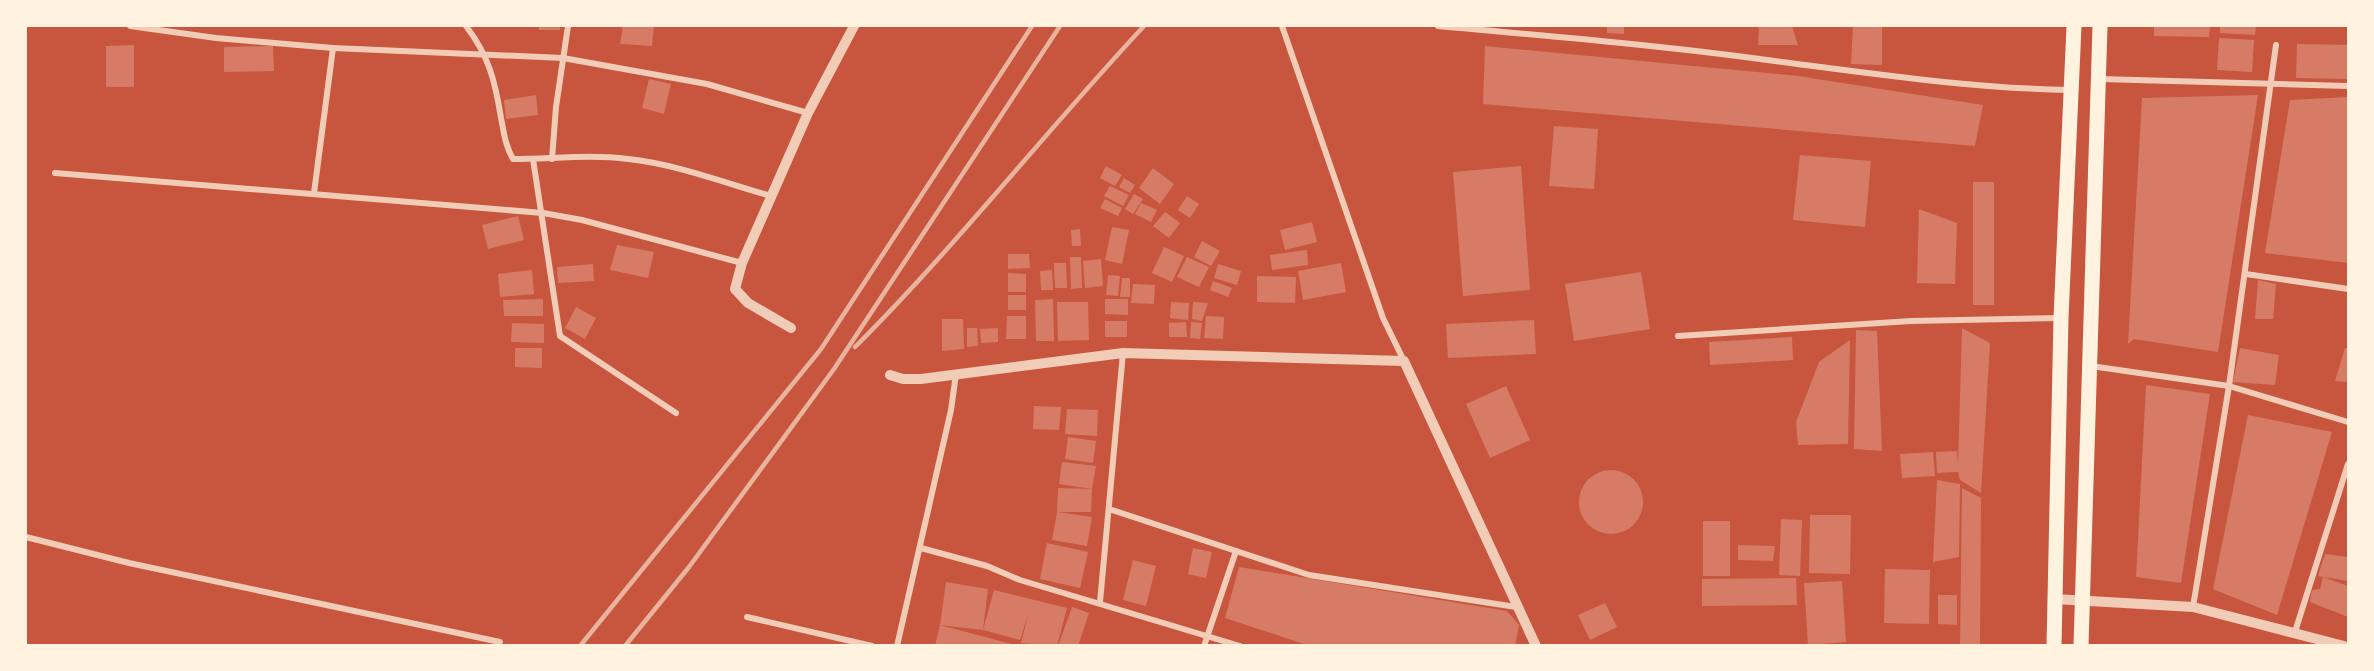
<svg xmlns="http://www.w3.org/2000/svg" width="2374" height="671" font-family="'DejaVu Sans',sans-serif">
  <rect width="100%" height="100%" fill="#c8553d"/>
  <g fill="#d67c66">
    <rect x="539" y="26" width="21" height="4"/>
    <path d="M623 26H654L652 46 620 44Z"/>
    <path d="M1607 26H1624V34L1607 33Z"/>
    <path d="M1759 26H1792L1798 45H1758Z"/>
    <path d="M1853 26H1882V65L1851 64Z"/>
    <path d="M2154 26H2210L2209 37 2154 36Z"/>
    <path d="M2220 26H2256L2255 35 2220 33Z"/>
    <path d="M2219 38 2254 40 2252 72 2217 70Z"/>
    <path d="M2297 44 2348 45V79L2296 78Z"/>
    <path d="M134 45V87H106V46Z"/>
    <path d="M273 46 274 71 224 72V47Z"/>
    <path d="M1485 46 1798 76 1983 105 1975 146 1483 104Z"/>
    <path d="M649 79 671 84 664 114 642 108Z"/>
    <path d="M536 95 538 115 506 119 504 100Z"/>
    <path d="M2258 95 2218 352 2134 339 2128 344 2142 98Z"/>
    <path d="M2348 97V263L2265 253 2290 100Z"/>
    <path d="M1554 126 1598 129 1594 189 1549 186Z"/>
    <path d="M1800 155 1871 161 1865 227 1793 220Z"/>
    <path d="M1106 166 1122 175 1115 186 1100 178Z"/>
    <path d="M1521 166 1530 290 1463 296 1453 172Z"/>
    <path d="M1153 168 1174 184 1160 204 1139 188Z"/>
    <path d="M1124 178 1135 185 1130 193 1119 187Z"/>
    <rect x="1973" y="182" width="21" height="123"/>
    <path d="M1110 186 1129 195 1123 206 1104 196Z"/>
    <path d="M1134 194 1143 199 1133 214 1125 209Z"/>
    <path d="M1187 196 1199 204 1190 218 1178 210Z"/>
    <path d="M1105 199 1122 208 1118 216 1100 208Z"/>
    <path d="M1141 203 1157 210 1151 222 1135 214Z"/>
    <path d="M1919 209 1957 223 1955 284 1917 283Z"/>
    <path d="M1165 212 1180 223 1169 238 1153 226Z"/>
    <path d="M518 216 524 240 488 249 482 225Z"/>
    <path d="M1312 222 1317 242 1285 250 1280 230Z"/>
    <path d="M1112 227 1129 230 1122 264 1105 260Z"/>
    <path d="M1080 229 1081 246H1072L1071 230Z"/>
    <path d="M1202 241 1220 251 1211 266 1194 257Z"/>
    <path d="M617 245 654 252 648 278 610 270Z"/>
    <path d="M1164 247 1184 256 1172 282 1152 273Z"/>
    <path d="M1307 250 1308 265 1272 270 1270 255Z"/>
    <path d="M1008 254H1029L1030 268 1008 269Z"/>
    <path d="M1070 257H1081L1082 288 1071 289Z"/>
    <path d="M1187 257 1209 267 1199 287 1177 277Z"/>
    <path d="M1101 259 1103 286 1085 288 1083 261Z"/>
    <path d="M1054 263H1066L1067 288H1055Z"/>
    <path d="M1341 263 1346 292 1303 300 1298 271Z"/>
    <path d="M593 264 594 281 558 283 557 267Z"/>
    <path d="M1218 264 1241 271 1237 285 1214 278Z"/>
    <path d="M532 270 534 294 500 297 498 274Z"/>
    <path d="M1052 270 1053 290H1041L1040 271Z"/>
    <path d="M1641 272 1650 329 1574 341 1565 284Z"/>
    <path d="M1008 273 1026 274V292H1008Z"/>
    <path d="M1108 275 1120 276 1118 296 1106 295Z"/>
    <path d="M1257 276 1296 277 1295 303 1257 302Z"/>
    <path d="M1122 278H1130V297H1120Z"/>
    <path d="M2258 280 2276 284 2273 319H2255Z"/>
    <path d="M1213 281 1232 288 1228 297 1210 290Z"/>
    <path d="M1133 284 1155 285 1154 304 1131 303Z"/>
    <rect x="1008" y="295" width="18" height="15"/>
    <path d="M543 299V316H504L503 300Z"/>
    <path d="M1053 299 1054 341H1036L1035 300Z"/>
    <path d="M1105 299H1128V315L1105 314Z"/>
    <path d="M1057 302H1088L1089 340 1058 341Z"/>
    <path d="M1171 302 1189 303 1188 320 1170 318Z"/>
    <path d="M1193 302 1208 303 1202 321 1192 319Z"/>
    <path d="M576 307 596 318 585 339 565 328Z"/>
    <path d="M1007 316H1026V339H1006Z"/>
    <path d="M1206 316 1224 317 1223 339 1204 338Z"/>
    <path d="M942 319H963L964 349 942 351Z"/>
    <path d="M1534 320 1536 354 1448 358 1446 324Z"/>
    <rect x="1105" y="321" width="22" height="16"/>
    <path d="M1186 322 1187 337H1169V323Z"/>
    <path d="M1191 322 1202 323 1200 339 1190 338Z"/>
    <path d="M512 323 544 324V343L511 342Z"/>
    <path d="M967 328H977L978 346 967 347Z"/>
    <path d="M998 328V342L981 343 980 329Z"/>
    <path d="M1962 328 1990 343 1981 493 1960 480 1958 472 1937 473 1936 452 1957 451 1958 466Z"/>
    <path d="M1856 330 1877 331 1882 451 1854 449Z"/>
    <path d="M1792 337 1793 360 1710 365 1709 342Z"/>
    <path d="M1850 340 1848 444 1798 445 1796 422 1819 362Z"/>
    <path d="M515 348H542V368L515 367Z"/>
    <path d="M2240 348 2279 355 2275 385 2233 382Z"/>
    <path d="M2345 348H2348V382L2335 381Z"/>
    <path d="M2146 385 2210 394 2181 583 2136 577Z"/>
    <path d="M1506 386 1530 440 1490 458 1466 404Z"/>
    <path d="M1034 406 1061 407 1059 430 1033 429Z"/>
    <path d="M1067 409 1098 410 1097 436 1065 434Z"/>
    <path d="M2248 415 2332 432 2277 615 2213 589Z"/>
    <path d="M1068 437 1096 441 1093 463 1065 459Z"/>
    <path d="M1933 452 1935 476 1902 478 1900 454Z"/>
    <path d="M1062 462 1096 466 1092 489 1059 484Z"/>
    <circle cx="1611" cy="502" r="32"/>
    <path d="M1937 480 1960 484 1959 557 1933 562Z"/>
    <path d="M1058 488 1092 489 1091 512H1057Z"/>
    <path d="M1962 488 1981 498 1980 646H1960Z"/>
    <path d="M1057 512 1092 517 1087 546 1052 540Z"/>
    <path d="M1810 515H1851L1850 574 1809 573Z"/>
    <path d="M1781 519 1802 520 1800 576 1779 575Z"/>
    <rect x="1703" y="521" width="27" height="55"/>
    <path d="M1047 543 1088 552 1080 588 1040 579Z"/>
    <path d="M1738 545 1775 546 1773 561 1738 560Z"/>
    <path d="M1193 548 1212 552 1206 578 1188 574Z"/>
    <path d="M2325 554 2348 557V581L2318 576Z"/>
    <path d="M1133 560 1156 566 1146 606 1123 600Z"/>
    <path d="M1239 567 1507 611 1519 625 1515 646H1310L1225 618Z"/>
    <path d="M1885 569 1930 570 1929 624 1884 623Z"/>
    <path d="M2323 577 2348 586V617L2310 602 2312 590 2320 589Z"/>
    <path d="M1796 578 1797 605 1702 606V579Z"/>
    <path d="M1842 581 1846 642 1808 645 1804 583Z"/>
    <path d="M946 582 988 589 983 630 940 625Z"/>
    <path d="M994 590 1067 608 1057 646 1021 643 1029 612 1020 640 983 630Z"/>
    <path d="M1938 595H1957V625L1938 624Z"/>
    <path d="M1605 603 1617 627 1590 640 1578 615Z"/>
    <path d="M1072 607 1089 613 1078 646H1058Z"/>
    <path d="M940 625 1015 645V646H935Z"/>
  </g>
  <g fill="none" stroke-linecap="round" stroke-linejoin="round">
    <g stroke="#f1ccb7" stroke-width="6">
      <path d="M130 26 216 38 333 48 563 58 707 84 808 113"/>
      <path d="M466 26C489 56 495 81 501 118 504 133 505 145 513 159 551 159 590 154 628 159 676 164 725 183 771 196"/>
      <path d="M1282 26 1383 318 1404 361"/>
      <path d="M1438 26C1547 36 1658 45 1767 60 1868 73 1968 88 2069 90"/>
      <path d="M2100 79 2348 86"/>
      <path d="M533 159 560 336 676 413"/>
      <path d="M552 159 556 107 568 26"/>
      <path d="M55 173 543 213 582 220 742 263"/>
      <path d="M314 193 333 48"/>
      <path d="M2246 274 2348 289"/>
      <path d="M1678 336 1911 321 2061 318"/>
      <path d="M2091 366 2229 386 2348 422"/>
      <path d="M1109 509 1309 575 1516 607"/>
      <path d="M26 537 129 563 500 642"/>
      <path d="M921 548 987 566 1020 580 1240 646"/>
      <path d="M1100 602 1123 353"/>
      <path d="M2193 607 2229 386 2276 45"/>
      <path d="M747 617 872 646"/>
      <path d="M2294 635 2348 464"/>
      <path d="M897 646 951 410 956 374"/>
      <path d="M1204 646 1236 551"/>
    </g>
    <g stroke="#f1ccb7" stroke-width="10">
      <path d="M791 328 748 303 735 289 742 263 808 113 854 26"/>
      <path d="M890 375 903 379H921L1123 353 1404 361 1536 646"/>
      <path d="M2055 599 2193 607 2344 646"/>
    </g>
    <g stroke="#fff3e0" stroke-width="15">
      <path d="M2054 646 2061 318 2074 26"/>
      <path d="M2081 646 2100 26"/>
    </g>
    <g stroke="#e9b49f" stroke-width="4.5">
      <path d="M855 347C957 245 1046 131 1144 26"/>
      <path d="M580 646 821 349 1032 26"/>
      <path d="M625 646 689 567 834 369 1060 26"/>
    </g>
  </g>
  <rect width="2374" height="671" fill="none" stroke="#fff3e0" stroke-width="54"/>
</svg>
